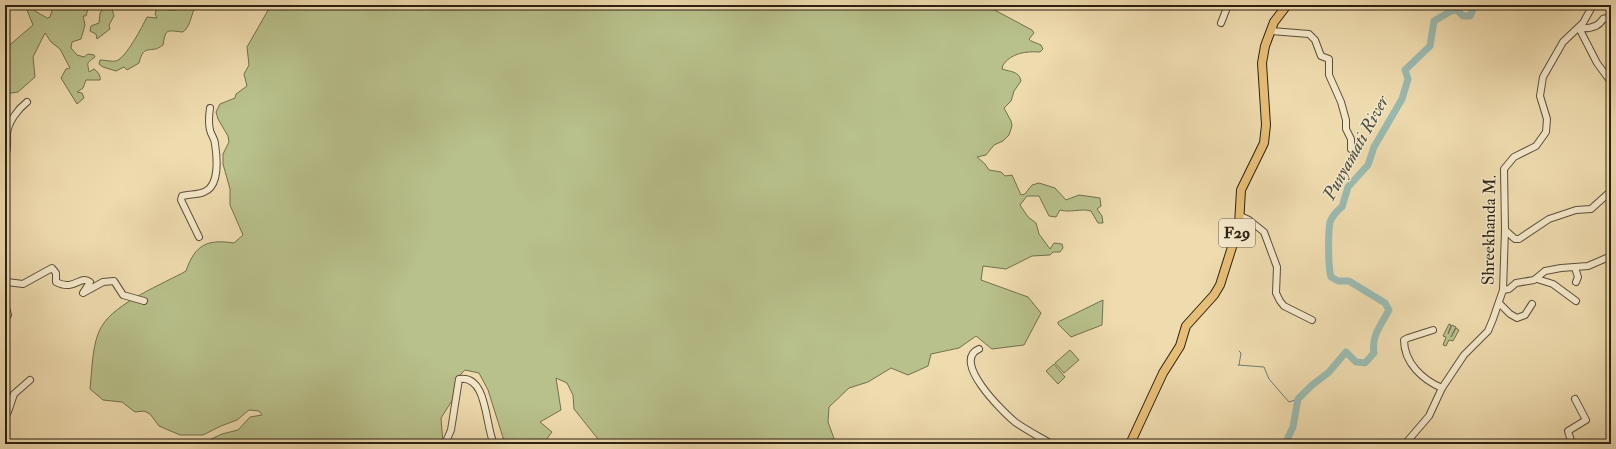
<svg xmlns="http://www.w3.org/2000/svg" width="1616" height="449" font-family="'IM FELL Double Pica',serif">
  <rect width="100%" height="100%" fill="#eedbae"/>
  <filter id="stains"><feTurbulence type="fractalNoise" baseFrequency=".005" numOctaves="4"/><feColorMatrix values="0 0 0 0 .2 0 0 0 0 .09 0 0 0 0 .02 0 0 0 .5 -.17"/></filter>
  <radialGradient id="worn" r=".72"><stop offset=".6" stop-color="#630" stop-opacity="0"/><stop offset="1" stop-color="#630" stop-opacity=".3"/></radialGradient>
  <g fill="#b8c08b" stroke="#72704e">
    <path d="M25 5H34L35 11 47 18 50 17 53 7 56 5H89L86 16H83L85 25 81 39 72 42 71 48 77 55 84 57 88 54 94 55 95 57C85 64 88 63 89 72L94 69C97 71 101 75 100 80H86L83 88 77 92 82 93 84 98 77 104 61 78 66 69 70 68 60 49 51 42 45 33 33 57 35 77 18 92 5 94V49L33 25Z"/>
    <path d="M105 5H118L112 9 114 16 109 25 110 29 97 39 96 34 90 31 91 26 99 23 100 13Z"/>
    <path d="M180 5H196C191 14 191 26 183 32 167 31 166 27 163 45 151 55 144 42 139 63L127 70 124 67 116 71 103 67 99 64 100 60C106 60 112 62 116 61 126 58 142 27 147 17L157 18 155 14 156 10 163 6 167 10H176Z"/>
    <path d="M271 5H985L1032 30 1034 33 1029 39 1031 41 1041 45 1043 49 1040 52C1026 51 1011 53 1003 65L1002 69C1011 72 1019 71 1021 81L1014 91 1011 101 1004 108 1011 121 1012 126 1009 135 1003 141 994 145 986 155 977 157 985 164 989 170 1001 172 1005 176 1012 175 1021 195 1025 194 1032 185 1039 183 1055 188 1066 200 1079 195 1100 198 1101 206 1097 209 1102 216 1103 223H1098L1091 211C1081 208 1071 213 1060 210L1056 217 1049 216 1039 196H1027L1020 205 1028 217 1036 223 1039 234 1050 249 1054 243 1062 244 1063 248 1060 252H1053L1050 255 1032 256 1006 269 983 266 981 280 1028 297 1041 313 1024 345 992 349 976 336 959 348 931 354 928 366 908 375 891 368 868 382 849 388 829 407 828 422 836 444H602L574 409 573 395 567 383 556 378 561 410 540 422 552 432 543 444H505L488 390 479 373 465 370 458 377 455 396 441 418 443 444H209L211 439 222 434 238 430 250 417 262 415 259 411 249 410 237 420 221 426 203 435H180L159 426 150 414 144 411 135 412 122 402 103 400 90 389C92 371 92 341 102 326 115 303 163 284 186 271 195 244 208 239 234 243L243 235 230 205V189L223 164V154L229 142 228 136 218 119 216 112 220 104 235 98 236 94 247 86 244 74 249 65 247 47Z"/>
    <path d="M1103 300 1102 325 1071 337 1058 324V322Z"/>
    <path d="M1449 324 1451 325 1448 334 1452 325 1456 327 1451 337 1456 328 1459 330 1453 341 1449 340 1446 346 1443 345 1446 337 1443 336Z"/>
    <path d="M1070 350 1079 360 1064 373 1055 363Z"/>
    <path d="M1054 364 1065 377 1058 384 1046 371Z"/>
  </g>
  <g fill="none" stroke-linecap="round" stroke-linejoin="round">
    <g stroke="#6e7c71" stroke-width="1">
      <path d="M1239 351 1241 353 1239 365"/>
      <path d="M1238 365 1264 367 1269 379 1289 402 1298 399"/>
    </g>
    <path stroke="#9abab0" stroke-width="7" d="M1285 444 1293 427 1298 399 1311 386 1329 372 1346 352 1356 362 1365 363 1374 353C1371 336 1381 325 1389 310L1385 303 1349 281H1338L1331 277C1328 267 1328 233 1330 222 1332 217 1337 210 1342 207L1348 187 1368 165 1374 147 1402 99 1408 79 1405 70 1430 46 1434 21 1451 11 1457 10 1463 16H1470L1475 5"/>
    <g stroke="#5c4f39" stroke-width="8">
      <g id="minor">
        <path d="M1611 17 1603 19C1598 28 1589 29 1579 28L1597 63 1611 82"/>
        <path d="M1221 23 1228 5"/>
        <path d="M1271 31 1309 34 1315 40 1321 56 1329 59V75L1341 102 1346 120V129L1351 139V149"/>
        <path d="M5 157C8 149 7 142 7 134 8 122 18 109 27 102"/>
        <path d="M1240 216 1249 220 1264 232 1277 267 1276 293 1280 301 1284 306 1312 320"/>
        <path d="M1505 230 1515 239H1519L1549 219 1576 210 1591 209 1611 191"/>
        <path d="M199 237 181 200 182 196C190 194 197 195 204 192 220 186 217 157 215 144 215 139 211 135 210 130 208 122 209 115 210 108"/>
        <path d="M1575 268 1578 277 1576 282"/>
        <path d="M1537 279 1553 284 1576 301"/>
        <path d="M5 285 7 282 23 284 52 268 56 273V282C75 292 80 274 90 282L83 293 103 282 114 281 123 295 144 301"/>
        <path d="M1503 290 1509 289 1516 283 1534 280 1545 271 1561 268 1588 266 1611 256"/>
        <path d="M1499 303 1510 314 1517 318 1525 315 1532 304"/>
        <path d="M5 304 8 315 5 319"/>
        <path d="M1433 330 1408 338 1404 340C1404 363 1423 380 1442 388"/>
        <path d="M979 349C951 361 1002 411 1015 422 1026 430 1038 436 1050 443"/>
        <path d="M5 415 8 412 14 394 30 380"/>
        <path d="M445 444 451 430 459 379C488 374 485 427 494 444"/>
        <path d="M1405 444 1429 416 1442 388 1464 355 1488 331 1493 319 1503 290 1505 230 1504 169 1514 157 1536 146 1546 132 1547 119 1540 96 1543 77 1563 42 1583 23 1593 5"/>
        <path d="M1572 444 1568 431 1586 420 1575 399"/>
      </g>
    </g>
    <g stroke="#2c2012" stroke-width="10">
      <path id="major" d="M1130 444 1163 373 1180 346 1186 326 1214 295 1220 285 1239 225 1241 190 1264 143 1266 125 1262 63 1265 46 1274 22 1287 5"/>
    </g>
    <use href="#minor" stroke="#f4e8ca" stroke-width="6"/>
    <use href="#major" stroke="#e7be77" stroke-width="8"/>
  </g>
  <g text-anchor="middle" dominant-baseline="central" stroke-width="3" stroke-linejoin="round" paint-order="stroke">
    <rect fill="#f4e8ca" stroke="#685c49" stroke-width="1" x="1219" y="219" width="36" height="28" rx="3"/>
    <g font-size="16" font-weight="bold" fill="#2c2012">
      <text x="1237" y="233">F29</text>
    </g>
    <g font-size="17" fill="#2c2012" stroke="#f4e8ca">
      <text transform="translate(1489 230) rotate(-89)">Shreekhanda M.</text>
    </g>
    <g font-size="18" font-style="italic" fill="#4d4e41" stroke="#f4e8ca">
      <text transform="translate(1356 148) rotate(-61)">Punyamati River</text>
    </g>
  </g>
  <rect width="1616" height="449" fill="none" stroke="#eedbae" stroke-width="20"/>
  <rect x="6" y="6" width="1604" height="437" fill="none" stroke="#2c2012" stroke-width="2"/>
  <rect x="10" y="10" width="1596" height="429" fill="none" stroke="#2c2012"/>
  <rect width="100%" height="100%" filter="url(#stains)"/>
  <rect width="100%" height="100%" fill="url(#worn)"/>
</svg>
